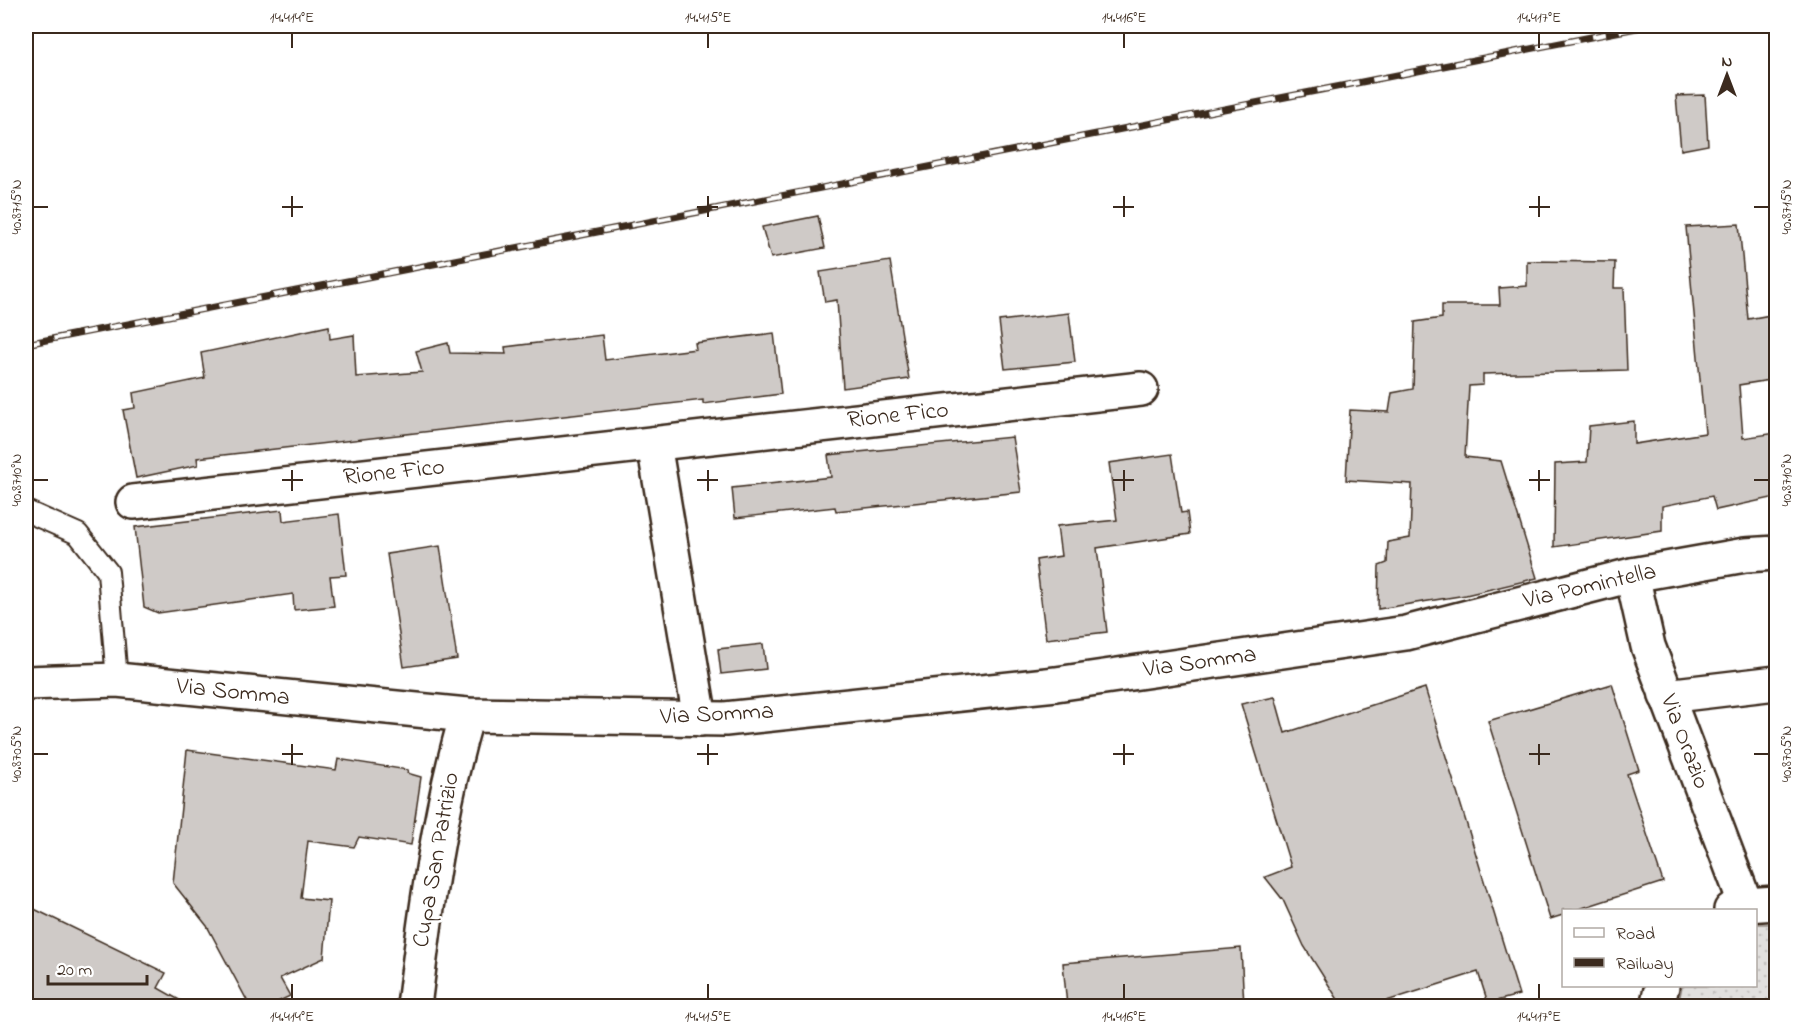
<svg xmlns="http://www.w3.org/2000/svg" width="1802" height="1032" font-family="'Indie Flower',sans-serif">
  <defs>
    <pattern id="grass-dots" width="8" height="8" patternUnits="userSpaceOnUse" patternTransform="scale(1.5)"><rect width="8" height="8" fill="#e2e0de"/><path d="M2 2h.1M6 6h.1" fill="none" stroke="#c3c0be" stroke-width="1.8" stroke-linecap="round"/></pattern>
  </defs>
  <rect width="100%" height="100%" fill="#fff"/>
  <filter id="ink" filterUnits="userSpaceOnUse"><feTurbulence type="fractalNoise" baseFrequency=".0167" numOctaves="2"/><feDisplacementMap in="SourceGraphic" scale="12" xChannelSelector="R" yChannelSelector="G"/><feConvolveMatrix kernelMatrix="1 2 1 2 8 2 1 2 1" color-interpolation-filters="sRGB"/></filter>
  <g filter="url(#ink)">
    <path fill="url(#grass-dots)" stroke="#8e857e" stroke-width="1.5" d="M1756 924H1776V1006H1678L1682 986H1756Z"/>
    <g fill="#cfcac7" stroke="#3b2a1e" stroke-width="1.5">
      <path d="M1705 95 1708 145 1681 150 1676 96Z"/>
      <path d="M818 216 825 248 771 258 762 227Z"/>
      <path d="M1739 224 1748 319 1776 314V379L1739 385 1743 438 1776 433V497L1716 510 1712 496 1662 506V531L1554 547 1555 464 1587 462 1589 426 1634 421V444L1705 433 1686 227Z"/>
      <path d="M890 261 909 379 843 388 837 300 825 302 820 272Z"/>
      <path d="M1527 261 1615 262 1614 288H1624L1627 370 1483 374V385L1469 386 1465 457 1501 461 1537 578 1466 595 1378 609 1379 566 1387 563 1388 542 1410 538 1412 484 1346 480 1350 410 1389 412 1392 393 1413 389 1415 322 1442 318V305H1500L1499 288 1527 286Z"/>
      <path d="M1069 313 1075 362 1005 369 999 321Z"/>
      <path d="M329 326 330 339 354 335 356 377 422 372 416 351 448 343 450 353 506 354 505 347 602 335 605 360 696 349 695 343 774 333 781 394 703 404V400L197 458 198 465 136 478 123 410 135 408 133 393 205 378 201 353Z"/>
      <path d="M1012 437 1021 492 836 511 835 507 735 518 732 488 831 477 828 455Z"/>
      <path d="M1172 454 1181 513 1187 512 1190 534 1097 548 1107 632 1046 639 1036 560 1061 556 1057 526 1117 520 1109 463Z"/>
      <path d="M282 510 283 521 339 514 346 575 330 576 334 606 294 610 293 594 158 613 144 607 135 527Z"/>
      <path d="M440 546 457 659 404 667 387 554Z"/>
      <path d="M763 644 766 669 721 674 718 649Z"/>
      <path d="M1612 684 1639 770 1627 774 1663 882 1576 910H1563V915L1550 919 1488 721Z"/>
      <path d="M1425 688 1519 995 1488 1003 1478 972 1371 1006H1342L1304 946 1283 900 1265 877 1291 867 1241 704 1275 697 1285 733Z"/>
      <path d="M187 750 336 770 338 759 408 770 407 773 421 777 411 845 359 837 354 847 308 841 301 898 329 901 324 958 280 978 290 996 269 1006H250L207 926 173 883Z"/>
      <path d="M26 905 166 973 158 988 190 1006H26Z"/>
      <path d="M1241 948 1244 1006H1067L1063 963Z"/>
    </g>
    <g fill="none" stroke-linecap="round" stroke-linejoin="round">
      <g stroke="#3b2a1e" stroke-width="24">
        <path id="service" d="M26 511 78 534 108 572 117 680"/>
      </g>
      <g stroke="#3b2a1e" stroke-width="38">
        <g id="minor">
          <path d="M654 444 700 719"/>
          <path d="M133 502 1141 389"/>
          <path d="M1632 575 1648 646 1746 905"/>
          <path d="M1666 696 1776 683"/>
          <path d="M1731 910 1746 905 1776 903"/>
          <path d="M414 1006C426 909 439 810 467 715"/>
          <path d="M1657 1006 1662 986"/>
        </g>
      </g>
      <g stroke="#3b2a1e" stroke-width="38">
        <path id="secondary" d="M26 683 117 680 467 715 725 719 1056 684 1406 633 1632 575 1745 555 1776 553"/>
      </g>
      <use href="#service" stroke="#fff" stroke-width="20"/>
      <use href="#minor" stroke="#fff" stroke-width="33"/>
      <use href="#secondary" stroke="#fff" stroke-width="33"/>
      <g stroke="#3b2a1e" stroke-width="7">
        <path id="rail" d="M26 344 1647 26"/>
      </g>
      <use href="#rail" stroke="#fff" stroke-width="4.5" stroke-dasharray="14" stroke-linecap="butt"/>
    </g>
  </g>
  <path fill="none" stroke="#3b2a1e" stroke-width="2" d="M292 33V48M708 33V48M1124 33V48M1539 33V48M292 196V217M708 196V217M1124 196V217M1539 196V217M33 207H48M282 207H303M697 207H718M1113 207H1134M1529 207H1550M1754 207H1769M292 470V491M708 470V491M1124 470V491M1539 470V491M33 480H48M282 480H303M697 480H718M1113 480H1134M1529 480H1550M1754 480H1769M292 744V765M708 744V765M1124 744V765M1539 744V765M33 754H48M282 754H303M697 754H718M1113 754H1134M1529 754H1550M1754 754H1769M292 984V999M708 984V999M1124 984V999M1539 984V999"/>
  <g text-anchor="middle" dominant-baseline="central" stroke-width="5" stroke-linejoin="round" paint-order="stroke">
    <g font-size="24" fill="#3b2a1e" stroke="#fff">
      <text transform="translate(898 416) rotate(-6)">Rione Fico</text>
      <text transform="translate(394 473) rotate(-6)">Rione Fico</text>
      <text transform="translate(1590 587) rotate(-13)">Via Pomintella</text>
      <text transform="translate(1200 663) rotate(-8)">Via Somma</text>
      <text transform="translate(233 693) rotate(6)">Via Somma</text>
      <text transform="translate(717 715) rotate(-3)">Via Somma</text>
      <text transform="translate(1684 742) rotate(69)">Via Orazio</text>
      <text transform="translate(437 860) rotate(-80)">Cupa San Patrizio</text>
    </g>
  </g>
  <rect width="1802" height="1032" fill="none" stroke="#fff" stroke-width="66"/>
  <rect x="1562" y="909" width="195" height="78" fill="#ffffff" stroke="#b1aaa5" stroke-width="1.5"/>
  <rect x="1574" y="928" width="30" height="9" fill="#ffffff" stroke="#b1aaa5" stroke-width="1.5"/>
  <text x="1616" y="939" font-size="18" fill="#3b2a1e">Road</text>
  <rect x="1574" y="958" width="30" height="9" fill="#3b2a1e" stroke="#b1aaa5" stroke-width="1.5"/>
  <text x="1616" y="969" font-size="18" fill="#3b2a1e">Railway</text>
  <g transform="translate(1727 75)" stroke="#ffffff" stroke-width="4.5" paint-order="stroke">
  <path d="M0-4.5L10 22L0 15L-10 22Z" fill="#3b2a1e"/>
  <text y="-9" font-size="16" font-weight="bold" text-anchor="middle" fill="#3b2a1e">N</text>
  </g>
  <path d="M48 975v9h99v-9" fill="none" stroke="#3b2a1e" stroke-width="3"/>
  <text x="57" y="975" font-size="18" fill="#3b2a1e" stroke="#ffffff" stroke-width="4.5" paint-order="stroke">20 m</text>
  <rect x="33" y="33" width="1736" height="966" fill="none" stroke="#3b2a1e" stroke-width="2"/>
  <g font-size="15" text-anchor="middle" fill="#3b2a1e">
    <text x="292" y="22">14.414°E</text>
    <text x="708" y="22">14.415°E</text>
    <text x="1124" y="22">14.416°E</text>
    <text x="1539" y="22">14.417°E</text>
    <text transform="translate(16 207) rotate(-90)" y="5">40.8715°N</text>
    <text transform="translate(1786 207) rotate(-90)" y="5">40.8715°N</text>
    <text transform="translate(16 480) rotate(-90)" y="5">40.8710°N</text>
    <text transform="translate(1786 480) rotate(-90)" y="5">40.8710°N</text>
    <text transform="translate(16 754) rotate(-90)" y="5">40.8705°N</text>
    <text transform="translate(1786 754) rotate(-90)" y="5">40.8705°N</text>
    <text x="292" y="1021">14.414°E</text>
    <text x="708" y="1021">14.415°E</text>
    <text x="1124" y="1021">14.416°E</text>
    <text x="1539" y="1021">14.417°E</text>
  </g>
</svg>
